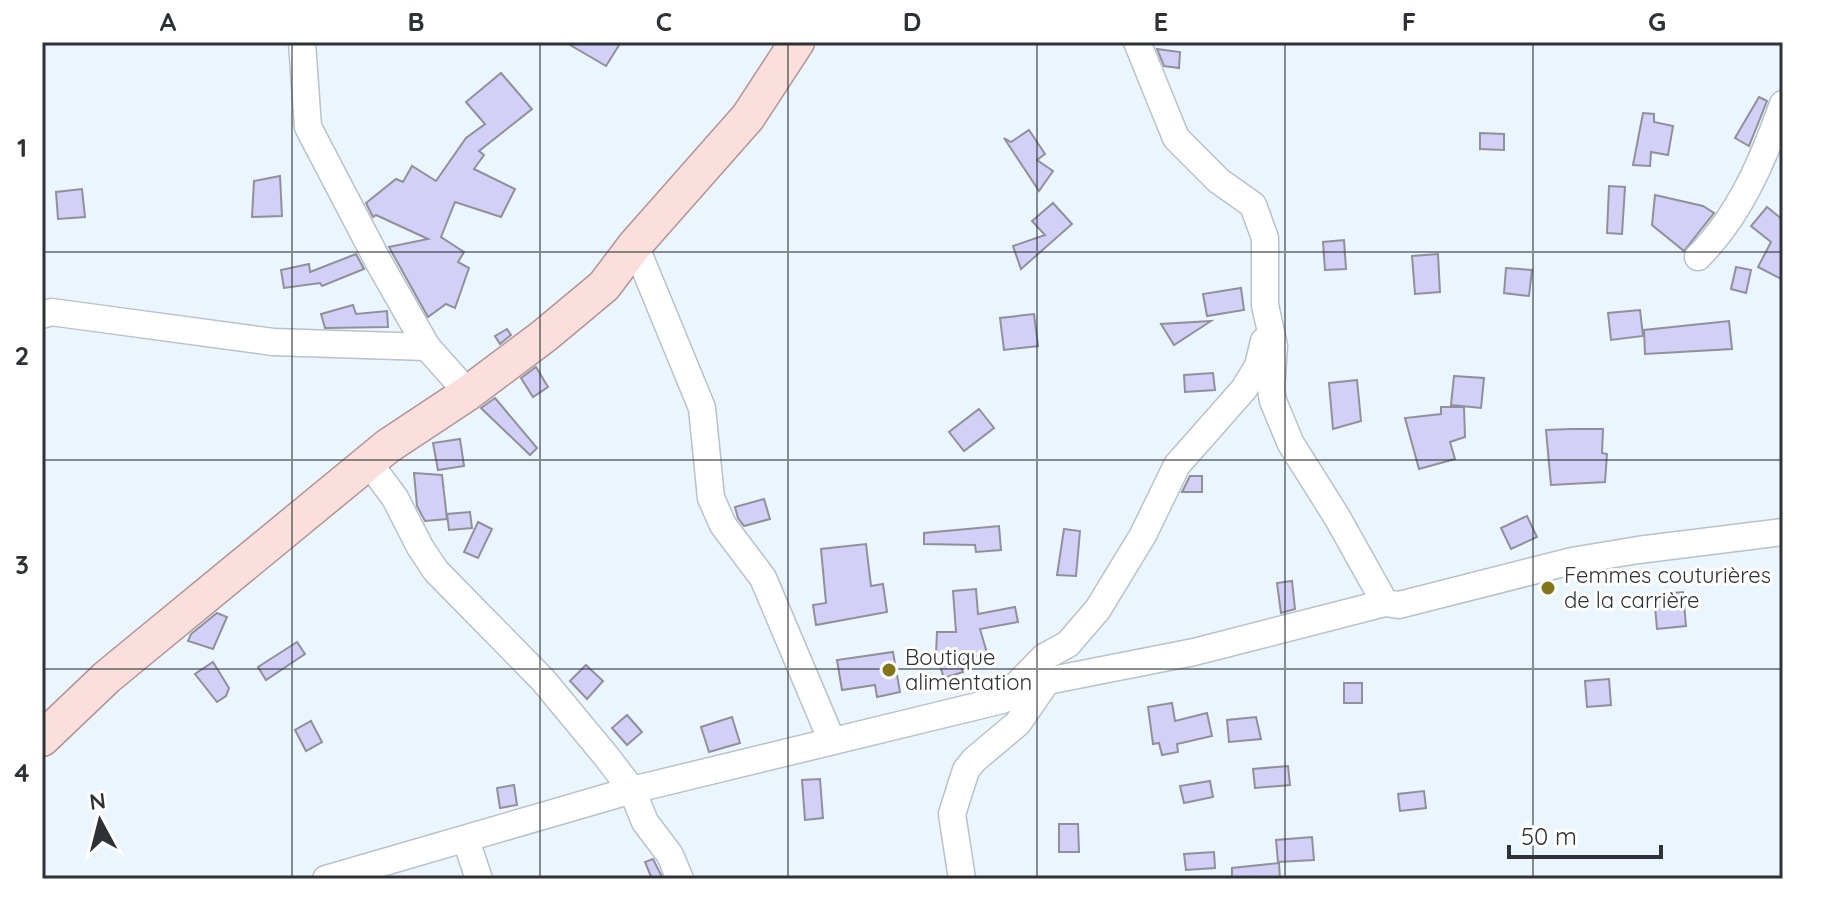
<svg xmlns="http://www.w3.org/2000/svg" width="1825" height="921" font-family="Quicksand,sans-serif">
  <rect width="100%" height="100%" fill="#ebf5fe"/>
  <g fill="#d3d0f7" stroke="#91909a" stroke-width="2">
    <path d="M565 42H621L606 66Z"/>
    <path d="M1157 49 1180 52 1179 68 1164 66Z"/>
    <path d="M501 73 532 109 479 151 484 155 474 169 515 189 501 217 455 202 441 237 464 252 458 262 469 268 455 308 446 304 428 317 389 247 428 239 376 215 373 217 366 203 396 179 403 182 412 166 436 181 466 138 485 124 466 102Z"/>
    <path d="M1759 97 1767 101 1749 146 1735 138Z"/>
    <path d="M1643 113 1654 114V122L1673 126 1668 155 1651 152 1650 166 1633 165Z"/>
    <path d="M1029 130 1045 154 1037 160 1053 171 1039 191 1004 138 1011 142Z"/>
    <path d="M1480 133 1504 134V150L1480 149Z"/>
    <path d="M280 176 282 216 252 217 254 181Z"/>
    <path d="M1609 186 1625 187 1622 234 1607 233Z"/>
    <path d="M82 189 85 217 58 219 56 192Z"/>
    <path d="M1655 195 1703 206 1714 213 1684 251 1652 225Z"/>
    <path d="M1053 203 1072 224 1021 269 1013 246 1045 235 1032 221Z"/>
    <path d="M1767 207 1783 220V280L1758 267 1771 242 1751 226Z"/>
    <path d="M1344 240 1346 269 1325 270 1323 242Z"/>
    <path d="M356 254 364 269 322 286 320 283 284 288 281 270 309 264 310 272Z"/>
    <path d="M1438 254 1440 292 1415 294 1412 256Z"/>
    <path d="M1736 267 1751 270 1746 293 1731 289Z"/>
    <path d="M1506 268 1532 270 1529 296 1504 293Z"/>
    <path d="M1241 288 1244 310 1207 316 1203 294Z"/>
    <path d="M353 305 356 314 387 311 388 327 325 328 321 314Z"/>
    <path d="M1640 310 1643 336 1611 340 1608 313Z"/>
    <path d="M1034 314 1038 346 1004 350 1000 318Z"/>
    <path d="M1211 321 1174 345 1161 324Z"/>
    <path d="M1729 321 1732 349 1645 354 1644 330Z"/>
    <path d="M507 329 511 335 500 344 495 336Z"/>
    <path d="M536 367 548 387 533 397 521 378Z"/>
    <path d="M1213 373 1215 390 1185 392 1184 375Z"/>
    <path d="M1454 376 1484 378 1481 408 1451 405Z"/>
    <path d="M1357 380 1361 421 1333 429 1329 383Z"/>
    <path d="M495 398 537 448 530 455 481 408Z"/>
    <path d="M1441 407H1464L1465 437 1450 442 1455 459 1419 469 1405 418 1441 414Z"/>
    <path d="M979 409 994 428 964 451 949 432Z"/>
    <path d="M1570 429H1603L1602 453 1607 454 1605 482 1551 485 1546 430Z"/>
    <path d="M460 439 464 466 438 470 433 443Z"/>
    <path d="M414 473 442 475 447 519 425 521 417 506Z"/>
    <path d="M1190 476H1202V492H1182Z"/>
    <path d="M764 499 770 519 744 526 738 518 735 507Z"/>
    <path d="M470 512 472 528 449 530 447 514Z"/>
    <path d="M1527 516 1537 537 1511 549 1501 528Z"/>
    <path d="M478 522 492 529 478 558 464 552Z"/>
    <path d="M999 526 1001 550 976 552 975 545 924 544V533Z"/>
    <path d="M1064 529 1080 531 1076 576 1057 575Z"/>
    <path d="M866 544 871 586 883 584 887 612 816 625 813 605 826 603 821 549Z"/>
    <path d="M1292 581 1295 609 1281 613 1277 583Z"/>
    <path d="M976 589 978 614 1015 607 1018 622 980 629 987 653 959 661 963 672 944 678 936 654 937 632H956L953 591Z"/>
    <path d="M1683 592 1686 626 1657 629 1654 595Z"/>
    <path d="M217 613 227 617 213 649 188 641 191 634Z"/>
    <path d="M297 642 305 654 266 680 258 667Z"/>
    <path d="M893 652 900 692 877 697 875 685 842 690 837 660Z"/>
    <path d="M213 662 229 688 226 696 217 702 195 674Z"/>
    <path d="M586 665 603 681 587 699 570 681Z"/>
    <path d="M1609 679 1611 705 1587 707 1585 681Z"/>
    <rect x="1344" y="683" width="18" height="20"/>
    <path d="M1172 703 1175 721 1207 713 1212 736 1177 744 1178 752 1162 755 1159 743 1153 744 1148 707Z"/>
    <path d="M627 715 642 732 627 745 612 728Z"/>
    <path d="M732 717 740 743 709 752 701 727Z"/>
    <path d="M1256 717 1261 739 1229 742 1227 720Z"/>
    <path d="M311 721 322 742 306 751 295 730Z"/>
    <path d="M1288 766 1290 785 1255 788 1253 769Z"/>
    <path d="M820 779 823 818 805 820 802 780Z"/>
    <path d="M1210 781 1213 797 1184 803 1180 786Z"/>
    <path d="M514 785 517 805 500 808 497 788Z"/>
    <path d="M1424 791 1426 808 1400 811 1398 794Z"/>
    <path d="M1059 824H1078L1079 852H1059Z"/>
    <path d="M1312 837 1314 860 1278 862 1276 840Z"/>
    <path d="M1214 852 1215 868 1186 870 1184 854Z"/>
    <path d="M653 859 662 877 656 879H652L645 862Z"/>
    <path d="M1279 863 1280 879H1232V868Z"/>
  </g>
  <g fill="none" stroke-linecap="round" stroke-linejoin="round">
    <g stroke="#b8c2ca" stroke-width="29">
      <g id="minor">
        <path d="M302 42 308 127 378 261 427 347 468 393"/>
        <path d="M1137 42 1176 138 1219 181 1253 205 1265 238V305L1274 346 1271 389 1273 401 1291 444 1337 517 1385 603"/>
        <path d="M635 245 702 408 711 498 723 525 763 578 832 741"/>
        <path d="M1698 257C1740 215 1763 160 1783 104"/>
        <path d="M42 315 51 312 273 342 427 347"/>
        <path d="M385 449 372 467 395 498 420 547 436 571 543 680 606 756 632 790 645 822 670 855 680 879"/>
        <path d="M1010 692 1044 657 1068 644 1098 609 1143 535 1177 465 1244 389 1258 366 1264 341"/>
        <path d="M466 840 479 879"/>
        <path d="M326 879 632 790 1002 700 1047 681 1194 652 1385 603 1399 605 1572 561 1638 550 1783 532"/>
        <path d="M962 879 952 814 966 770 974 760 1018 723 1047 681"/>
      </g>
    </g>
    <g stroke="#b29492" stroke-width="37">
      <path id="major" d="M42 739 107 677 388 446 468 393 544 336 604 286 635 245 748 117 797 42"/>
    </g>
    <use href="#minor" stroke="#fff" stroke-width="26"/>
    <use href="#major" stroke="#fbdfdc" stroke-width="34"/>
  </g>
  <path fill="none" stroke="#2e3135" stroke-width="2" stroke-opacity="0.55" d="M292 42V879M540 42V879M788 42V879M1037 42V879M1285 42V879M1533 42V879M42 252H1783M42 460H1783M42 669H1783"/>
  <g fill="#817619" stroke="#fff" stroke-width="3">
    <circle cx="1548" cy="588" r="8"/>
    <circle cx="889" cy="670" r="8"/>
  </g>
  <g text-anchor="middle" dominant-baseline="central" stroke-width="6" stroke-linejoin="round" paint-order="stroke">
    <g font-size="22" fill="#2e3135" stroke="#fff" text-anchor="start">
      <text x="1564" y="575">Femmes couturières<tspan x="1564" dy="25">de la carrière</tspan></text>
      <text x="905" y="657">Boutique<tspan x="905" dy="25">alimentation</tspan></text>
    </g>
  </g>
  <rect width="1825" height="921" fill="none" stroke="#ffffff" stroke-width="88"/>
  <g transform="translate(100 821) rotate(353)" stroke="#ffffff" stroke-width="6" paint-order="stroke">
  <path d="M0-6L14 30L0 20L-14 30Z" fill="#2e3135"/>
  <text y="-12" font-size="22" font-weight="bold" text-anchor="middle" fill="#2e3135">N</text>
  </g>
  <path d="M1509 845v12h152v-12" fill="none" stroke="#2e3135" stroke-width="4"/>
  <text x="1521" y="845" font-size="24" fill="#2e3135" stroke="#ffffff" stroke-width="6" paint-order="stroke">50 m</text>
  <rect x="44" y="44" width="1737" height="833" fill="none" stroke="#2e3135" stroke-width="3"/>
  <g font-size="26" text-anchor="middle" font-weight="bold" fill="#2e3135">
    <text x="168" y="31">A</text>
    <text x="416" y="31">B</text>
    <text x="664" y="31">C</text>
    <text x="912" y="31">D</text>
    <text x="1161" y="31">E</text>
    <text x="1409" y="31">F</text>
    <text x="1657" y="31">G</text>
    <text x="22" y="157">1</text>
    <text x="22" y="365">2</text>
    <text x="22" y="574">3</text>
    <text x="22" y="782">4</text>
  </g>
</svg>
